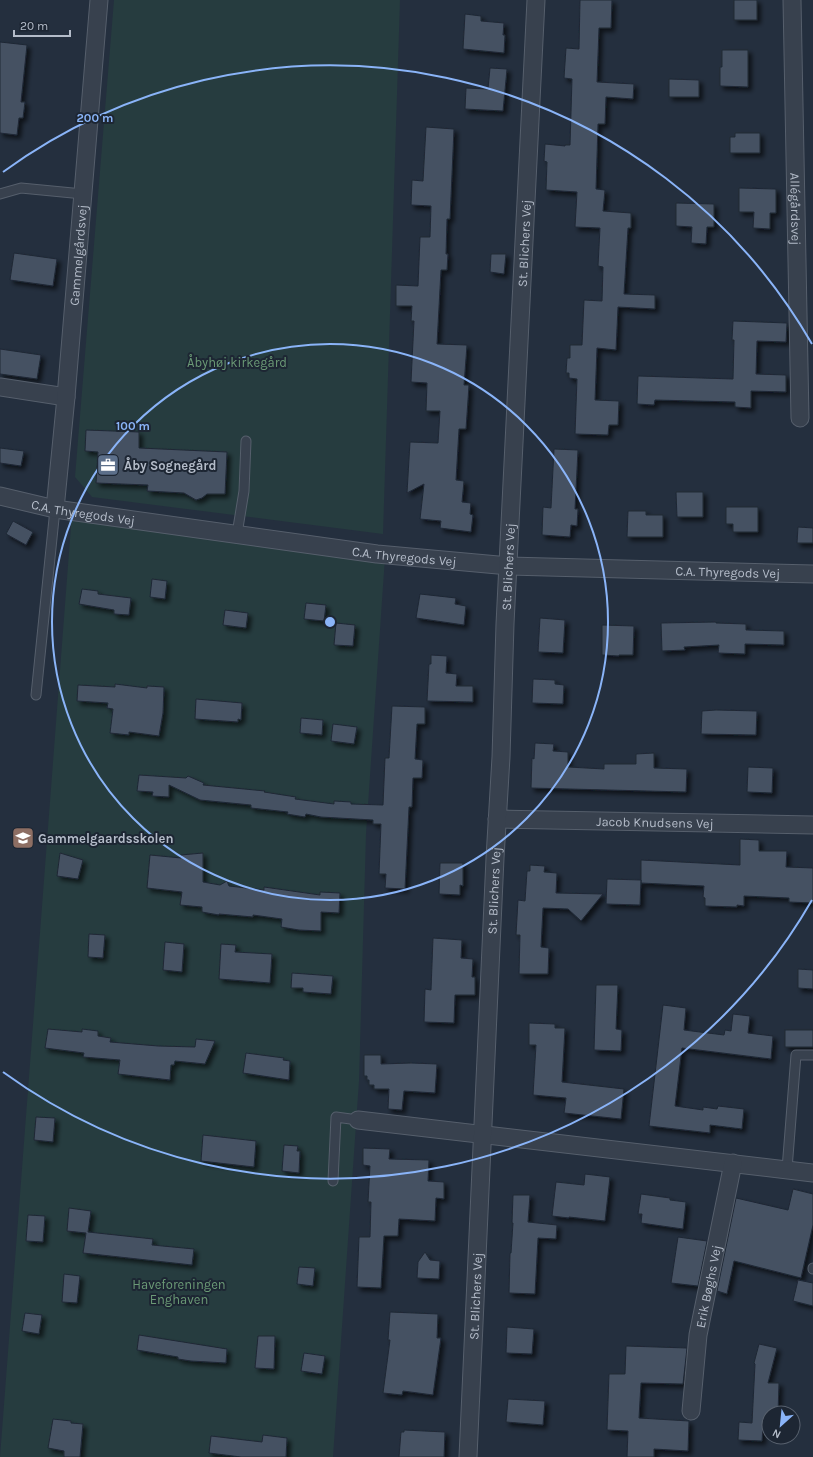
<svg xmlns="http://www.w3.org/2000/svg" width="813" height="1457" font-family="Karla,sans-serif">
  <defs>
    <filter id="shadow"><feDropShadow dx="3.5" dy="3.5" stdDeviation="2" flood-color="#0009"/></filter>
  </defs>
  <rect width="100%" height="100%" fill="#242f3e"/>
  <g fill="#263c3f">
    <path d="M114 0H400L383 534 92 497 75 477Z"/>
    <path d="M72 513 385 557 366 834 359 1081 333 1457H0Z"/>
  </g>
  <g fill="#455162" stroke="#1f2835" filter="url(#shadow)">
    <path d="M580 0H612L611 28H599L597 82 634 84 633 99 606 97 605 124H598L596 189 605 190 603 211 631 213V228H628L624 294 655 295V309L618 307 616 350 597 348 595 400 619 401 618 425H609L608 435 575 434 577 379 569 378V373H566L567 358H570V345H582L584 300 602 301 603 267 598 266 600 228 575 227 577 192 546 190 547 162 544 161 545 144 565 146V145H570L572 79 564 78 566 48 579 49Z"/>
    <rect x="734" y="0" width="23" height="20"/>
    <path d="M465 14 481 16V21L504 23 503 35H505L504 53 463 49Z"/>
    <path d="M0 42 27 45 21 102H25L23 118H19L17 135 0 133Z"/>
    <path d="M722 50H748V87L720 86V67H722Z"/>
    <path d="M490 68 507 69 503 111 465 109 466 88 488 89Z"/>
    <path d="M669 79 699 80V97H669Z"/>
    <path d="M426 127 454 129 450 219H447L446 254H448L447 270H441L437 344 467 345 464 385H469L466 429H459L456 480 464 481 462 502 471 503 470 514 473 515 471 532 440 528 441 521 420 519 424 484 407 493 410 442 438 443 440 411H426L427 383 411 382 414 321H411L412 306H396V285L418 286 420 237H430L431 206 411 205 412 180 423 181Z"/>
    <path d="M735 133H760V153H730V137H735Z"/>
    <path d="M739 188 776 189V213H770V229L753 228 754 212H739Z"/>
    <path d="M676 203 714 204V227H707L706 244 691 243 692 227 676 226Z"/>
    <path d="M14 253 57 259 53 286 10 280Z"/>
    <path d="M491 254H506L504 274 490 272Z"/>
    <path d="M733 321 787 323 786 342 757 341 756 374 786 375V392L751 391V408L735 407V402L655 400 654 405 637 404 638 376 733 379 734 340H732Z"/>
    <path d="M0 349 41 355 37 379 0 374Z"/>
    <path d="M86 430 139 432V448L227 452 225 494H207L202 498 196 500 184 493 147 491 148 485 96 483 98 452 85 451Z"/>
    <path d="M0 448 24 451 21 466 0 463Z"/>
    <path d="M554 449 578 450 575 509H578L577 526 571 525 570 537 542 535 543 507 551 508Z"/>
    <path d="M676 492H703V517H677Z"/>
    <path d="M726 507H758V532H733V524H726Z"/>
    <path d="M628 511H646V515H663V537H627Z"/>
    <path d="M13 521 33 532 26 545 6 534Z"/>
    <path d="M798 527 813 528V543H797Z"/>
    <path d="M152 579 167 581 165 599 150 597Z"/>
    <path d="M82 589 98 591V594L131 598 129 615 114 614V610L79 604Z"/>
    <path d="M420 594 456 598 455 604 466 606 464 625 416 618Z"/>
    <path d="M306 603 326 605 324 621 304 619Z"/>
    <path d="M225 610 248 613 246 628 223 625Z"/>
    <path d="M540 618 565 620 563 653 538 652Z"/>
    <path d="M716 622V623L746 624V630L784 631V645L745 644V654L718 653 719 645 684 647 685 650 662 651 661 623Z"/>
    <path d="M336 623 355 625 353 646 334 645Z"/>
    <path d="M602 625 634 626 633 655H619V656L602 655Z"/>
    <path d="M431 655 447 656 446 673 457 674 456 686H473V702L427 701 429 664H431Z"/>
    <path d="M533 679 555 680V684L564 685 563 704 532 703Z"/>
    <path d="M115 684 147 688V686L164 687 163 713 159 736 129 732V735L110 733 113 709 107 708 108 703 77 701 78 685 115 687Z"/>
    <path d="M196 699 242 703 241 720 238 719V722L195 719Z"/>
    <path d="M392 706 425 707V724H417L415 759 423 760 422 778H413L412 807H409L405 889 385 888 386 874H379L381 824H373V820L321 817 306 814 305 817 287 814 288 812 251 808V805L200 800 169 785V797L152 796 153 792 137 791 139 775 186 778 188 776 204 783 203 785 265 791 264 792 296 797 295 799 334 804V801L351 802V804L383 805 385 758H389Z"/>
    <path d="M716 710 757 711 756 735 701 734 702 711Z"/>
    <path d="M301 718 323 720 322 735 300 733Z"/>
    <path d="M333 724 357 727 354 744 331 741Z"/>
    <path d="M535 743 554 744 553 751 568 752V767L604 769V764H636V754L654 753V768L687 769 686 792 531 788 532 758 534 759Z"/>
    <path d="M748 767 773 768 772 793 747 792Z"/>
    <path d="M740 839 759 840V851H787L786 867 813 868V903L789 902V898L744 896V906L737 905V907L705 906V898L703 897 704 886 641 883V860L740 865Z"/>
    <path d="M60 853 83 860 78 879 57 876Z"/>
    <path d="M203 853V882L220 885 227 881 229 886 264 890V887L320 895V892L340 893 339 913 321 912V931L299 930 281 927 282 919 253 915V917L219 914V915L202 912V907L180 905 182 892 147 888 150 855 181 858V855Z"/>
    <path d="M440 863H463V886L460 885V895L439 894Z"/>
    <path d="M530 865 545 866 544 872 557 873 556 893 603 894 581 921 568 909 543 908 541 947 549 948 548 974H519L520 935H516L518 900 525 901 527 871H530Z"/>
    <path d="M607 879 641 880 640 905 606 904Z"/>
    <path d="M89 934 105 935 103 958 88 957Z"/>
    <path d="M433 938 462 940 461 958 473 959 472 977H475V995H455L454 1023 424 1022 425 989 431 990Z"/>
    <path d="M165 942 184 944 182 972 163 970Z"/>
    <path d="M221 944 236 945 235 952 272 954 270 983 219 979Z"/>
    <path d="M798 969 813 970V989L798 988Z"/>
    <path d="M292 973 333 976 331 994 303 992V988H291Z"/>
    <path d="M596 985H618L616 1029 622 1030 621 1051 594 1050Z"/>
    <path d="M663 1005 686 1008 684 1030 724 1035 725 1030 731 1031 733 1014 750 1016 748 1033 773 1036 771 1059 682 1048 675 1106 703 1110V1107L717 1109 718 1106 744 1109 742 1129 710 1125V1133L649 1126Z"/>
    <path d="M529 1023 555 1024V1028H565L562 1082 624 1089 621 1119 564 1113 566 1098 533 1095 536 1045H529Z"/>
    <path d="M48 1029 82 1032V1029L98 1031V1036L111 1038 110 1042 158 1046 195 1047 196 1039 215 1041 205 1064 175 1061 174 1065H171L170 1080 118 1074 120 1060 83 1057 84 1053 45 1048Z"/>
    <rect x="785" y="1030" width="28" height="17"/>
    <path d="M246 1053 284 1058 283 1060 290 1061 289 1080 243 1073Z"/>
    <path d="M364 1055H381V1064L411 1063 437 1064 435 1093 404 1091 402 1110 388 1109 389 1089H374V1085H369V1080H367V1076H364Z"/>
    <path d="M36 1117 55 1118 53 1142 34 1140Z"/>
    <path d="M203 1135 256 1141 254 1167 201 1161Z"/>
    <path d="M284 1145 298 1146 297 1151H300L299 1173 282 1171Z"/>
    <path d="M363 1148 390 1149 389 1159 429 1160 428 1181 444 1182V1199L436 1198 435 1221 399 1219 398 1236H384L381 1288 357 1287 359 1237H370L371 1202H368L370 1166 363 1165Z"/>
    <path d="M585 1174 610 1177 605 1221 569 1217V1218L552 1216 556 1182 584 1185Z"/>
    <path d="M793 1189 813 1194V1225L801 1278 734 1261 727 1294 717 1291 736 1198 788 1210Z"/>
    <path d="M641 1194 670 1198V1200L686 1202 683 1229 641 1223 642 1214H638Z"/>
    <path d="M513 1195H530L528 1222 557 1225 556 1239 538 1238 535 1294 509 1293 510 1253H511L513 1223H512Z"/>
    <path d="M69 1208 91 1211 88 1232 153 1239 152 1245 194 1249 192 1265 83 1253 86 1233 67 1231Z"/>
    <path d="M28 1215 45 1216 43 1242 26 1241Z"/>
    <path d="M678 1237 707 1241 698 1286 671 1283Z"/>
    <path d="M425 1252 430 1260 440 1261 439 1279 417 1278 418 1262Z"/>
    <path d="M299 1267 315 1268 313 1286 297 1284Z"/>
    <path d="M64 1274 80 1276 77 1303 62 1302Z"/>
    <path d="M798 1280 813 1283V1306L793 1301Z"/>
    <path d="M390 1312 438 1314 437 1338H441L433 1395 403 1391 402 1395 383 1393 390 1340H388Z"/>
    <path d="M25 1313 42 1315 39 1334 22 1331Z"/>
    <path d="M507 1327 534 1329 532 1354 506 1353Z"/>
    <path d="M139 1335 227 1349 226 1363 191 1361 178 1359V1357L137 1350Z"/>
    <path d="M258 1336H275L274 1369 255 1368Z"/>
    <path d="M759 1344 777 1348 768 1383H779L778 1413H769V1428L763 1427 762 1441 738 1440 739 1422 752 1423 755 1364 754 1363Z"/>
    <path d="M626 1346 687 1348 683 1384 641 1383 639 1418 689 1421 688 1451 654 1449V1457H627L628 1431 607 1430 609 1374H625Z"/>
    <path d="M304 1353 325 1356 322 1374 301 1371Z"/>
    <path d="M508 1399 545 1401 543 1425 506 1422Z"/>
    <path d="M53 1419 71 1421V1423L83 1424 80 1457H64V1451L48 1448Z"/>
    <path d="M404 1430 445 1432 444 1457H399L401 1432H404Z"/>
    <path d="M263 1435 287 1438 286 1457H241L209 1453 211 1436 262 1442Z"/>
  </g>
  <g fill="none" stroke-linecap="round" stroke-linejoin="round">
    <g stroke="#565f6c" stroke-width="11">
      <g id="service">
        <path d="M0 194 21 188 83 194"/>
        <path d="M237 534 244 491 246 441"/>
        <path d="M36 695 55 509"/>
        <path d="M787 1169 796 1055H813"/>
        <path d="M333 1181 336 1117 358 1120"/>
        <path d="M813 1268V1269"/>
      </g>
    </g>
    <g stroke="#565f6c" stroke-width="19">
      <g id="minor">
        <path id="s1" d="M792 0 800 418"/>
        <path d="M0 387 66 397"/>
        <path id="s2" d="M0 496 55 509 377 554 509 566 813 574"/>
        <path id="s3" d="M55 509 66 397 99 0"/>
        <path id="s4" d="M497 819 813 825"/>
        <path d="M358 1120 813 1173"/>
        <path id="s5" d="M691 1411 698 1335 733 1163"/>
        <path id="s6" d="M468 1457 495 858 501 757 505 624 536 0"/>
      </g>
    </g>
    <use href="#service" stroke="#38414e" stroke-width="9"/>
    <use href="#minor" stroke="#38414e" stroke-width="17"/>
  </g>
  <g fill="none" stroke="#8ab4f8" stroke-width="2">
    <circle cx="330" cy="622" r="278"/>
    <path d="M812 900A556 556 0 0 1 3 1072M3 172A556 556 0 0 1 812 344"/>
  </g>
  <defs>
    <g id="office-square" transform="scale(1.15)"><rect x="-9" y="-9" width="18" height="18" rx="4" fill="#5c6f8a" stroke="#1d2633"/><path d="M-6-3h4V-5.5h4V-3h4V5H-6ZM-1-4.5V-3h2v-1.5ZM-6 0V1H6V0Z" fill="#fff"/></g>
    <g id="school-square" transform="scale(1.15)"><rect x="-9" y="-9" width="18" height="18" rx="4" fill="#8d6e63" stroke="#1d2633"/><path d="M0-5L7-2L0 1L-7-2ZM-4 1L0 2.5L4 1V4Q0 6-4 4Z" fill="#fff"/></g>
  </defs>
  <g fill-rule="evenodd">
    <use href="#office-square" x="108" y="465"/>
    <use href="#school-square" x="23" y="838"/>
  </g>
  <g text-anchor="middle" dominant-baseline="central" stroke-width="4" stroke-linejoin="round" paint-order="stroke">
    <g font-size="13" fill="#b4bcc9" stroke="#1d2633">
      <text stroke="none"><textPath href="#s1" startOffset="209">Allégårdsvej</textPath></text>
      <text stroke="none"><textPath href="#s6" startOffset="1215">St. Blichers Vej</textPath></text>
      <text stroke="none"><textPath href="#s3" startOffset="255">Gammelgårdsvej</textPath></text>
      <text stroke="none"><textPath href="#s2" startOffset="85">C.A. Thyregods Vej</textPath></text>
      <text stroke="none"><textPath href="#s2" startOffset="409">C.A. Thyregods Vej</textPath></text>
      <text stroke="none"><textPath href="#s6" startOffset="891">St. Blichers Vej</textPath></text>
      <text stroke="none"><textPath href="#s2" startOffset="733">C.A. Thyregods Vej</textPath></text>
      <text stroke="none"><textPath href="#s4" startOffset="158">Jacob Knudsens Vej</textPath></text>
      <text stroke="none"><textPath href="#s6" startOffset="567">St. Blichers Vej</textPath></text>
      <text stroke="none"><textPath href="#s5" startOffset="126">Erik Bøghs Vej</textPath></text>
      <text stroke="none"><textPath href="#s6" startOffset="161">St. Blichers Vej</textPath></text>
    </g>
    <g font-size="13" fill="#6b9a76" stroke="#1d2633">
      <text x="237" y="362">Åbyhøj kirkegård</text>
      <text x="179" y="1284">Haveforeningen<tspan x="179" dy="15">Enghaven</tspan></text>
    </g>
    <g font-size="13" font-weight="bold" fill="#b4bcc9" stroke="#1d2633" text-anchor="start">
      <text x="124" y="465">Åby Sognegård</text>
      <text x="38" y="838">Gammelgaardsskolen</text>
    </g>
  </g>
  <circle cx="330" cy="622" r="6" fill="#8ab4f8" stroke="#1d2633" stroke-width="2"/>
  <g font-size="12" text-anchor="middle" font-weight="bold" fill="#8ab4f8" stroke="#1d2633" stroke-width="4" stroke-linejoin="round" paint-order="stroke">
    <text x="95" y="122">200 m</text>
    <text x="133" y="430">100 m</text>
  </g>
  <g transform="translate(781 1425) rotate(207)"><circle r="19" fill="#1d2633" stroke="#59626f"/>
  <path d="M0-3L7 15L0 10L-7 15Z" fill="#8ab4f8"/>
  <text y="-6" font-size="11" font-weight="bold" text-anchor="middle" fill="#b4bcc9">N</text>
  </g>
  <path d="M14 30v6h56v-6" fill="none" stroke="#b4bcc9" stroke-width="2"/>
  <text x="20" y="30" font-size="12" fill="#b4bcc9" stroke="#1d2633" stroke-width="3" paint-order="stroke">20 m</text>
</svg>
